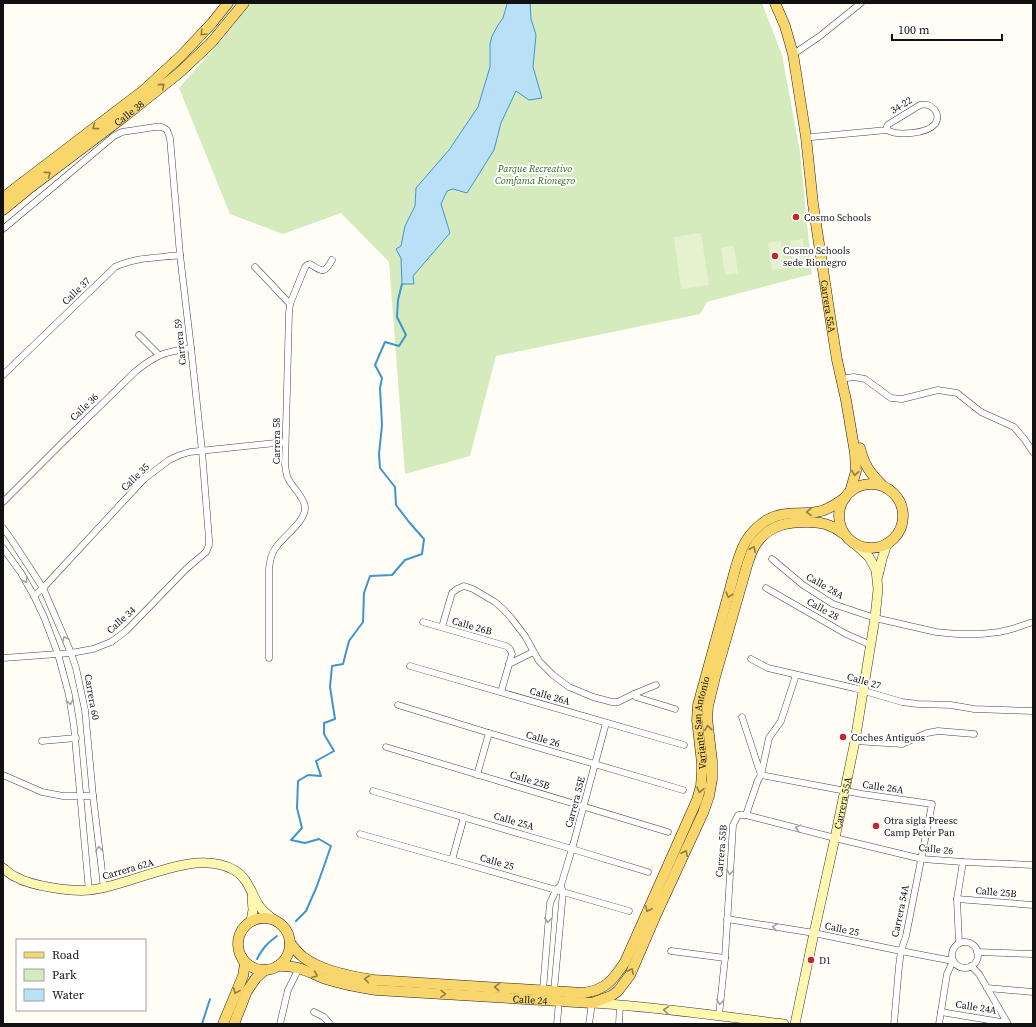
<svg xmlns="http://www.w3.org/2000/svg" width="1036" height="1027" font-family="'Source Serif 4',serif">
  <rect width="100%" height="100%" fill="#fffdf5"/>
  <path fill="#d5ebbd" d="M251 3H762L782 55 800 152 812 274 707 302 700 314 496 356 470 456 405 474 389 262 341 213 283 234 230 214 179 88 217 45Z"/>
  <g fill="#e6f2cf">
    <path d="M701 233 709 285 681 289 674 237Z"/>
    <path d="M803 239 806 266 793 268 790 241Z"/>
    <path d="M781 241 785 268 772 270 768 243Z"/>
    <path d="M734 246 738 273 725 275 721 248Z"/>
  </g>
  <path fill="#b9e0f7" stroke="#3f96cf" d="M507 3H530L531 19 536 35 533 67 542 98 529 100 516 91 501 123 494 150 467 193 453 189 447 191 441 204 450 233 413 276 414 284H402L401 258 396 249 401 246 405 226 415 206 416 188 449 150 478 107 490 67V44L492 36 498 25 503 18 507 4Z"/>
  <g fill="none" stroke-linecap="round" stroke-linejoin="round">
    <g stroke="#3f96cf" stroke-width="2">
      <path d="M296 921 306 911 317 886 331 846 319 839 305 843 291 840 302 828 297 808 298 781 308 775 321 776 316 761 334 751 324 734V723L335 719 330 687 332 666 343 664 349 641 363 622 364 593 370 576 392 575 405 560 422 554 424 539 409 522 396 505 395 487 380 468 379 454 382 425 380 388 382 378 375 365 385 342 399 346 406 335 397 317 398 300 402 284"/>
      <path d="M257 959C263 948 267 943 277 936"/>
      <path d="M202 1024 210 999"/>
    </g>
    <g stroke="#444" stroke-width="7">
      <g id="street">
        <path d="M798 51 820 36 861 3"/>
        <path d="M812 137 887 130C897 136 927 134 935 124 942 114 932 102 920 105L889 124 887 126V130"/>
        <path d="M3 229 114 136 122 132 155 127H162L167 130 170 138 180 255 191 348 202 451 209 539V545L206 552 186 569 126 631 111 642 93 649 71 653 3 658"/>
        <path d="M255 267 290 304 305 267 307 265 310 264C322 271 324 275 332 260"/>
        <path d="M139 335 159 355"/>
        <path d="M3 375 115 267C135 257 159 258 180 255"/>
        <path d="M847 378 854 377 865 379 891 398 902 399 938 390 957 393 981 412 1014 427 1025 440 1033 452"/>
        <path d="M3 502 64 441 136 371C157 354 165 352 191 348"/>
        <path d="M3 528 11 539 43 588 71 653 76 668 85 710 93 796 104 888"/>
        <path d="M3 548 21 573 34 596 44 617 58 654 69 695 74 727 89 891"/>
        <path d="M772 559 803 585 833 604 875 618 936 632 957 634H981L999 632 1012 629 1033 622"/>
        <path d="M766 588 846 634 871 645"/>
        <path d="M34 596 43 588 144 479 169 460 180 455 190 452 285 442"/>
        <path d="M423 622 506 646 510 649 512 654 501 692"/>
        <path d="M442 627 452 593 457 589 464 586 473 589 495 602 504 610 512 619 525 636 539 661 553 675 569 687 593 697 612 702H618L634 694 656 685"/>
        <path d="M269 658V569C270 561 271 553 277 546 285 535 306 521 305 507 304 497 293 488 289 480 286 476 286 470 285 465L289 313 290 304"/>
        <path d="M751 659 768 668 854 688 902 702 918 704 951 705 974 709 1033 711"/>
        <path d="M509 664 533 652"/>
        <path d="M410 666 684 745"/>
        <path d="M634 694 636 697 675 709"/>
        <path d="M398 705 489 733 683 790"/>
        <path d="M742 717 761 775 862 794 932 804 906 936 901 951 899 966 894 1024"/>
        <path d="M42 741 76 738"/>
        <path d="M855 741 902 744 927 733 938 731 974 734"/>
        <path d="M386 747 668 832"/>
        <path d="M3 775 42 792 63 796H93"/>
        <path d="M477 775 489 733"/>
        <path d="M373 791 572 849 648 872"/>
        <path d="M746 815 758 780 761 775 769 738 781 721 796 675"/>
        <path d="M360 834 452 860 629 911"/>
        <path d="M452 860 464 817"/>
        <path d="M957 899 1033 905"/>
        <path d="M727 919 814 933 901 951 953 961 947 974 939 1024"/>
        <circle cx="965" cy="955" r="13"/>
        <path d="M959 943 957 899 963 862"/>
        <path d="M671 951 725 958"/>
        <path d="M977 952 1033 954"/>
        <path d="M971 966 979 974 1008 1024"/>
        <path d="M987 988 1033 992"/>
        <path d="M543 990 550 903 556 890 561 885 572 849 606 723"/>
        <path d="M554 991 563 892 562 889"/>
        <path d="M314 1012 324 1017 330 1024"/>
        <path d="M941 1012 1007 1023"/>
        <path d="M719 1015 725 958 733 825 738 815H746L835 838 922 859 963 862 1033 865"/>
        <path d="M280 1024 288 990 299 968"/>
        <path d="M557 1024 559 1001"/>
        <path d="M589 1024 592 1003"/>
        <path d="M619 1024 620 1005"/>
      </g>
    </g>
    <g stroke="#333" stroke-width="10">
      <g id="secondary">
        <path d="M878 576 882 559 887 544"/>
        <path d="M3 868C7 871 11 875 16 877 31 886 72 892 90 890 133 886 193 847 234 870 247 877 251 892 258 904 261 910 268 915 273 919"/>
        <path d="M251 921 253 910 252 897"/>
        <path d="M593 1003C657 1007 721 1016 784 1024"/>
        <path id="s1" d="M795 1024 814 933 835 838 855 741 875 618 878 589 876 570 869 557 856 545"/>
      </g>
    </g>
    <g stroke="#222" stroke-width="11">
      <g id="primary">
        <path id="s2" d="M775 3 785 26 793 54 796 73 806 137 813 204 830 316 837 360 846 400 855 453 856 471 850 492"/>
        <path d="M3 198 18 186 144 90 182 55 212 23 228 3"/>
        <path id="s3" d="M3 210 31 187 125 116 179 73 211 43 244 3"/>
        <path d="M860 448C864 465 870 473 882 485"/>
        <circle cx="871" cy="516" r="32"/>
        <circle cx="264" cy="944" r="26"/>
        <path id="s4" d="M290 943C294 948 298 953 303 957 320 970 353 977 374 980L583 993C606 990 613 980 625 962L697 800 701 786 702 772V763L697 720 698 705C708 669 718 633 728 596 733 580 737 556 746 541 751 533 759 525 767 520 787 509 802 516 821 511 830 509 837 503 845 498"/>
        <path id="s5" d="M278 966C298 965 306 971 323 978 340 984 358 987 376 990L592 1003 611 996 618 991 630 975 655 917 703 813 709 796 712 779V761L707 718 708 706 715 677 748 562C751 554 753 546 759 540 771 525 788 522 806 522 813 522 821 522 828 525 834 527 839 530 844 534"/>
        <path d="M223 1024 243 976 245 964 242 958"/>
        <path d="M234 1024 247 991 256 978 265 970"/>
      </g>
    </g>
    <use href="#street" stroke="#fff" stroke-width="6"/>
    <use href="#secondary" stroke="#fff6b0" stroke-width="9"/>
    <use href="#primary" stroke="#f9d66b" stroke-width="10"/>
  </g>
  <defs><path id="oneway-chevron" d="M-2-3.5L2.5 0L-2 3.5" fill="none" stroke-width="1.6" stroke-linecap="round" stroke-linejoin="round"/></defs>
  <g stroke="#917d42">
    <use href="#oneway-chevron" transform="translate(203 33) rotate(134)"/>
    <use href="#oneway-chevron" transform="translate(162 86) rotate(-40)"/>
    <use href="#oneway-chevron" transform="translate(95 127) rotate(143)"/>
    <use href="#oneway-chevron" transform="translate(48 174) rotate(-37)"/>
    <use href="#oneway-chevron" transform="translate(855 473) rotate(100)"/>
    <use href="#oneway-chevron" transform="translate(809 512) rotate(177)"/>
    <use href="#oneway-chevron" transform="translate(753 549) rotate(-63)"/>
    <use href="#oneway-chevron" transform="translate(729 595) rotate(106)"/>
    <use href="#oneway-chevron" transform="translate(708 728) rotate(-96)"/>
    <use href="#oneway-chevron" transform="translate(700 790) rotate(103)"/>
    <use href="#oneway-chevron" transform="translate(685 853) rotate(-65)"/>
    <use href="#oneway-chevron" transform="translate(648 909) rotate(115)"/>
    <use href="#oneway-chevron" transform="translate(631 971) rotate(-64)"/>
    <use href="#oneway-chevron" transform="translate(315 975) rotate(23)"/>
    <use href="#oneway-chevron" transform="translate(367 979) rotate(-172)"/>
    <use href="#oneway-chevron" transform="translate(497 987) rotate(-177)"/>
    <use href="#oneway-chevron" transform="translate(236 991) rotate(114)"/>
    <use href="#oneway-chevron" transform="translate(443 994) rotate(3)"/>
  </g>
  <g stroke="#a0a0a0">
    <use href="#oneway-chevron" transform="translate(25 580) rotate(59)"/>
    <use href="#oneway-chevron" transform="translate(65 639) rotate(-114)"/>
    <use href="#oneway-chevron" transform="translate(70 702) rotate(80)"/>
    <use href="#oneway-chevron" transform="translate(798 828) rotate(-165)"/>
    <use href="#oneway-chevron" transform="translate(99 849) rotate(-96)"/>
    <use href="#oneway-chevron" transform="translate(730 872) rotate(93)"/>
    <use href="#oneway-chevron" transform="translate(548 920) rotate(94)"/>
    <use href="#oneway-chevron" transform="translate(775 927) rotate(-171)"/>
    <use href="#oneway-chevron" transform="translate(720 1002) rotate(96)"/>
  </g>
  <use stroke="#948f68" href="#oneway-chevron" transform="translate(666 1010) rotate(-174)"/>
  <g fill="#c4262e" stroke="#fff" stroke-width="1.5">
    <circle cx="796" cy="217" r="4"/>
    <circle cx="775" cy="256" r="4"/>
    <circle cx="843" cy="737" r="4"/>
    <circle cx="876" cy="826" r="4"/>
    <circle cx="811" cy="960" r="4"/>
  </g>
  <g text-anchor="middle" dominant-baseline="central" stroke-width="4" stroke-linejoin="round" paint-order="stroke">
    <g font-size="10" fill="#111" stroke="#fff">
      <text transform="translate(901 105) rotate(-31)">34-22</text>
      <text stroke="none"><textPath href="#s3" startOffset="159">Calle 38</textPath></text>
      <text transform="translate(76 291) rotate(-44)">Calle 37</text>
      <text stroke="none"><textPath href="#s2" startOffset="309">Carrera 55A</textPath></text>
      <text transform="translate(180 342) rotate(-96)">Carrera 59</text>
      <text transform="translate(84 407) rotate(-44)">Calle 36</text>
      <text transform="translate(276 441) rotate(-90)">Carrera 58</text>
      <text transform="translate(135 477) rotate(-44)">Calle 35</text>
      <text transform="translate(825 586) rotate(30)">Calle 28A</text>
      <text transform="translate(823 609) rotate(29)">Calle 28</text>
      <text transform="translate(121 620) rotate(-42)">Calle 34</text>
      <text transform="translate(472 626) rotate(16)">Calle 26B</text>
      <text transform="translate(864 681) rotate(16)">Calle 27</text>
      <text transform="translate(550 696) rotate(16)">Calle 26A</text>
      <text transform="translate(92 697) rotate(80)">Carrera 60</text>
      <text stroke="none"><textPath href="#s4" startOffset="614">Variante San Antonio</textPath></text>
      <text transform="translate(543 739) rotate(16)">Calle 26</text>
      <text transform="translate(530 780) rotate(17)">Calle 25B</text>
      <text transform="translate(883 787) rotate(8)">Calle 26A</text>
      <text transform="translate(575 802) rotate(-75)">Carrera 55E</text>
      <text stroke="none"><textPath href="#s1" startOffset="226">Carrera 55A</textPath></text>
      <text transform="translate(514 821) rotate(16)">Calle 25A</text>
      <text transform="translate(936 849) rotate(6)">Calle 26</text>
      <text transform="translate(721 851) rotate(-85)">Carrera 55B</text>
      <text transform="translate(497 862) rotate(16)">Calle 25</text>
      <text transform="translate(128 869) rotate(-16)">Carrera 62A</text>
      <text transform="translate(996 892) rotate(5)">Calle 25B</text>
      <text transform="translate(900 911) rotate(-78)">Carrera 54A</text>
      <text transform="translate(842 929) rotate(12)">Calle 25</text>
      <text stroke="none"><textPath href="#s5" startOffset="256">Calle 24</textPath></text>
      <text transform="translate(976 1007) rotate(9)">Calle 24A</text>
    </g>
    <g font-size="10" font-style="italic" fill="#2f6b1f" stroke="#fff">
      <text x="535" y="168">Parque Recreativo<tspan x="535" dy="12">Comfama Rionegro</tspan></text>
    </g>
    <g font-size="10" fill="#111" stroke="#fff" text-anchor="start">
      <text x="804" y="217">Cosmo Schools</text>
      <text x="783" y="250">Cosmo Schools<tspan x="783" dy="12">sede Rionegro</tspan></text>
      <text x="851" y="737">Coches Antiguos</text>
      <text x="884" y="820">Otra sigla Preesc<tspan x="884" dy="12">Camp Peter Pan</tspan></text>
      <text x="819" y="960">D1</text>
    </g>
  </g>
  <rect width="1036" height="1027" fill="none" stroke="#111111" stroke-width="8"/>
  <rect x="16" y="939" width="130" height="72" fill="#ffffff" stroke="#a0a0a0"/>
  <rect x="24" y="952" width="20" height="6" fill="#f9d66b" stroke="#a0a0a0"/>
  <text x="52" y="959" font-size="12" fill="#111111">Road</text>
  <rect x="24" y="969" width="20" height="12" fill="#d5ebbd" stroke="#a0a0a0"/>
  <text x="52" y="979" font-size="12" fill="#111111">Park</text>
  <rect x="24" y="989" width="20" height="12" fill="#b9e0f7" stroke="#a0a0a0"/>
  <text x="52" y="999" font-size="12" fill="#111111">Water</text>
  <path d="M892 34v6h110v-6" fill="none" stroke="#111111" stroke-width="2"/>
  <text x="898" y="34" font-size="12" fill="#111111" stroke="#ffffff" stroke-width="3" paint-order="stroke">100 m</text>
</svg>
